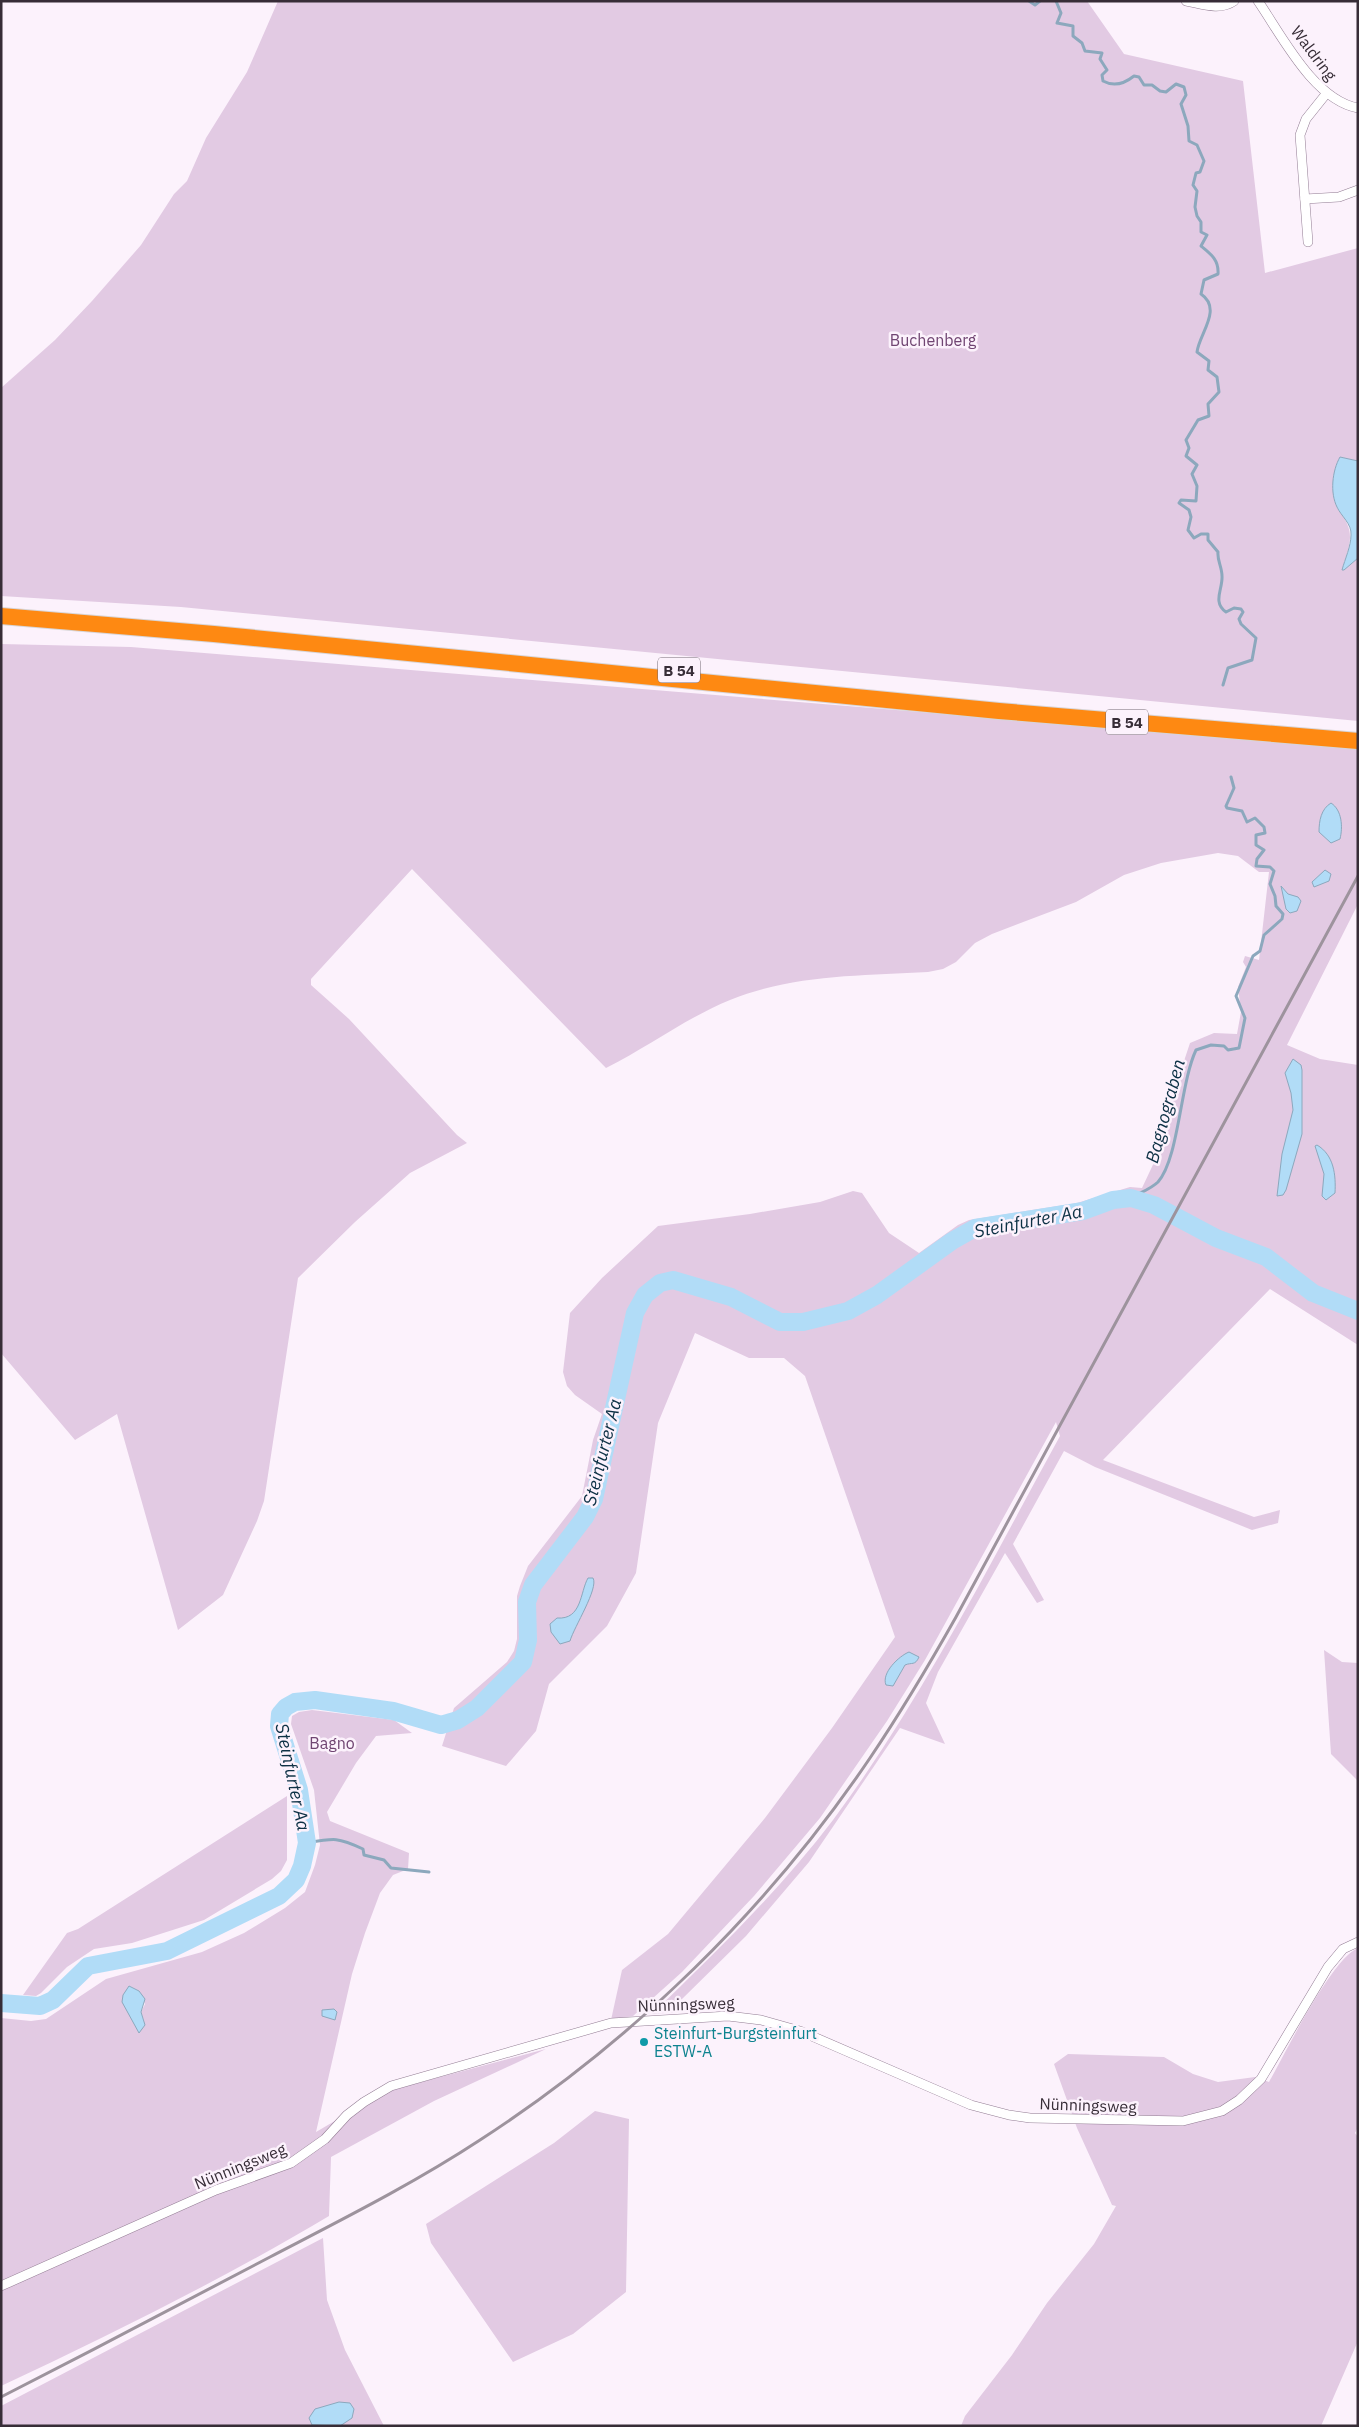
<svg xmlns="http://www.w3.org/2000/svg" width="1359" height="2427" font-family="'IBM Plex Sans',sans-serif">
  <rect width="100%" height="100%" fill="#fcf2fc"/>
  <g fill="#e2cae3" fill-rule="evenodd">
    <path d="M278 1H1087L1124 54 1243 81 1265 273 1358 248V461L1340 457 1337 508C1357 533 1350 542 1342 570L1358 558V721L181 607 1 596V388L55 340 92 301 141 245 174 194 187 181 206 138 247 72Z"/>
    <path d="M1 644 131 647 1358 748V904L1287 1045 1320 1059 1358 1065V1345L1270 1289 1103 1460 1254 1517 1280 1510 1278 1523 1252 1530 1095 1467 1064 1451 1013 1544 1044 1600 1037 1603 1005 1553 938 1672 926 1703 945 1744 900 1728 809 1862 746 1936 680 2001 678 2012 652 2014C716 1952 779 1891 833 1820 922 1700 988 1567 1060 1436L1056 1422 925 1660 887 1721 820 1818 754 1896 682 1972 633 2016 611 2020 622 1970 668 1934 765 1818 832 1728 895 1637 805 1376 784 1358H749L695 1333 658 1423 636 1573 607 1626 549 1684 536 1731 506 1766 442 1746 454 1708 507 1662 514 1651 517 1639V1596L520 1586 528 1566 582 1496 593 1440 602 1414 575 1395 567 1386 563 1372 570 1313 602 1278 658 1226 750 1214 820 1202 853 1191 862 1193 889 1233 919 1253 958 1225 969 1220 1077 1203 1130 1187 1142 1188 1158 1154 1160 1115H1166L1190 1043 1214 1033 1237 1034 1241 1012 1238 987 1246 967 1243 962 1245 956 1259 960 1269 872H1259L1238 856 1218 853 1161 863 1124 875 1076 902 992 934 975 943 956 962 943 969 928 972C861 976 794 974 730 1000 686 1018 648 1047 606 1068L412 869 311 979V985L349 1019 457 1135 467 1143 410 1173 355 1222 298 1278 264 1501 257 1521 223 1595 178 1630 117 1414 75 1440 1 1353Z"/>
    <path d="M1324 1650 1342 1662 1358 1663V1781L1331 1754Z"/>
    <path d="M312 1710 394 1720 412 1733 376 1736 356 1763 327 1812 330 1821 409 1853 408 1869 393 1875 380 1893 365 1933 352 1974 316 2132 384 2092 546 2049 434 2101 331 2157 329 2216C223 2279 112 2334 1 2386V2018L31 2021 46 2019 106 1979 202 1952 244 1933 285 1908 305 1892 315 1865 320 1845 314 1790 291 1724 292 1716 299 1712ZM129 1986 139 1991 145 2004 141 2012 144 2021 135 2025 130 2014Z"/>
    <path d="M287 1796V1860L281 1871 272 1879 204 1920 132 1943 94 1949 67 1967 41 1993 36 1996 23 1995 67 1933 78 1929Z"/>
    <path d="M1358 1948V2127L1355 2133 1358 2137V2341L1321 2426H961L965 2416 1012 2355 1047 2303 1094 2244 1116 2206 1112 2205 1077 2128 1054 2064 1068 2054 1164 2057 1193 2074 1218 2082 1255 2077 1269 2082C1285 2054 1331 1959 1358 1948Z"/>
    <path d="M595 2111 629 2119 626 2292 573 2334 513 2362 431 2243 426 2224 554 2143Z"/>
    <path d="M323 2238 327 2300 345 2350 384 2426H1V2406Z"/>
  </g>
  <g fill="#b1dcf7" stroke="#8ca8bd">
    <path d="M1340 457 1358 461V558L1344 570H1342C1345 559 1351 546 1351 535 1352 524 1341 516 1337 507 1330 493 1332 471 1340 457Z"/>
    <path d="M1331 803C1342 810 1343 827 1340 839L1331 843 1319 832C1319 821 1321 809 1331 803Z"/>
    <path d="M1325 870 1331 874 1329 881 1314 887 1312 882Z"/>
    <path d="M1281 886 1288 894 1298 897 1301 901 1297 911 1290 913 1286 909Z"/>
    <path d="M1293 1059 1301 1065 1302 1070V1134L1286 1190 1283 1195 1277 1196 1282 1154 1293 1110 1291 1093 1285 1073Z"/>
    <path d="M1317 1145C1334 1155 1336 1175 1335 1193L1326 1200 1322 1196 1324 1174 1315 1146Z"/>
    <path d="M588 1578H593C599 1588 574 1627 570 1641L560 1644 551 1632 550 1624 557 1618C582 1620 580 1592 588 1578Z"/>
    <path d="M909 1652 919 1657C915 1666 912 1662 905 1665L893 1686 886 1685C881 1673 899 1656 909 1652Z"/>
    <path d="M129 1986 139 1991 145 1999 141 2012 145 2025 139 2033 122 2002 123 1995Z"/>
    <path d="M334 2009 337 2012 335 2020 322 2016V2010Z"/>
    <path d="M339 2402 350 2403 354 2409 352 2418 340 2426 312 2425 309 2418 315 2409Z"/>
  </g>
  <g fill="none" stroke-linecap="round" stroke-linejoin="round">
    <g stroke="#8ca8bd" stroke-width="3">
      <path d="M1029 1 1035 5 1040 1"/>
      <path d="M1056 1 1061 13 1057 23 1073 26V36L1082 43 1085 51 1102 53 1100 59 1107 70 1102 75 1103 81C1114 87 1124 84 1134 76L1139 77 1144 85H1152L1160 91 1166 92 1176 84 1184 87 1186 95 1181 104 1188 126 1189 141 1197 145 1204 161 1200 172 1196 173 1193 185 1197 191 1195 207 1197 216 1201 222V232L1207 235 1201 246C1211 254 1219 260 1218 274L1204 280 1201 294C1223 309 1199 334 1197 352L1209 361 1208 370 1217 377 1219 392 1208 404 1209 416 1198 420 1186 440 1189 448 1186 456 1197 465 1192 474 1197 486 1196 501 1181 500 1179 503 1189 510 1191 517 1188 530 1194 538 1201 534H1208V540L1218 552C1217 560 1222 567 1222 576 1223 589 1212 602 1226 612L1234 608 1241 609 1243 612 1239 619 1241 624 1256 638 1252 660 1228 668 1223 685"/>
      <path d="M1131 1198C1139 1193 1151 1189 1158 1182 1179 1158 1180 1084 1196 1050L1211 1045 1224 1046 1228 1050 1239 1048 1245 1018 1236 996 1253 956 1260 951 1264 935 1282 919 1283 914 1276 906 1275 896 1270 884 1274 871 1270 867 1256 866 1257 859 1264 850 1256 845V835L1265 833 1264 827 1255 818 1247 822 1242 811 1227 808 1226 806 1234 788 1231 777"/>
      <path d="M307 1843C334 1838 338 1837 363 1849L364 1855 384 1860 391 1868 429 1872"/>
    </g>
    <path stroke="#b1dcf7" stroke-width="18" d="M1 2003 40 2006 53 2000 88 1966 167 1951 279 1896 296 1880 302 1866 307 1843 299 1790 279 1726 280 1714 286 1707 295 1702 315 1700 393 1711 441 1725 458 1720 477 1708 523 1662 528 1640 527 1602 533 1585 585 1517 594 1499 635 1313 645 1295 660 1283 673 1280 731 1297 780 1322H803L848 1311 877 1295 952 1241 975 1228 1083 1211 1113 1200 1131 1198 1154 1205 1216 1238 1266 1257 1313 1293 1358 1311"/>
    <g stroke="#937d94" stroke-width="10">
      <g id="street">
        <path d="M1186 1C1202 4 1220 11 1234 1"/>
        <path d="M1258 1C1282 36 1314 100 1358 108"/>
        <path d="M1305 199 1339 197 1358 190"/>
        <path d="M1308 242 1300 135 1306 119 1326 94"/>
        <path d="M1 2286 216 2190 291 2163 325 2139 347 2115 364 2102 391 2086 611 2023 728 2016 761 2020 800 2031 971 2105 1009 2115 1030 2118 1183 2121 1222 2111 1239 2100 1261 2079 1328 1967 1343 1949 1358 1942"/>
      </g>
    </g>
    <g stroke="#d7d5d7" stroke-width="18">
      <path id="highway" d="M1 616 214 634 999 711 1358 741"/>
    </g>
    <use href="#street" stroke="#fff" stroke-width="9"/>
    <use href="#highway" stroke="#fe8912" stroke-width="16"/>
    <path stroke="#9d939d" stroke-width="3" d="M1 2397C91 2351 181 2304 270 2257 341 2220 413 2184 480 2140 633 2041 768 1909 870 1758 901 1712 929 1665 956 1617L1358 876"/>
  </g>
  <circle fill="#0f9aa8" stroke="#fcf2fc" stroke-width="2" cx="644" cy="2042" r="5"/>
  <g text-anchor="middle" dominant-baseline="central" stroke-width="5" stroke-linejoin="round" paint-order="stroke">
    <g fill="#fcf2fc" stroke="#726872" stroke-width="1">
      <rect x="658" y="657.5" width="42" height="25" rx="4"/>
      <rect x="1106" y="709.5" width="42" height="25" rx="4"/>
    </g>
    <g font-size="15" font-weight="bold" fill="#372d37">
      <text x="679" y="670">B 54</text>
      <text x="1127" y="722">B 54</text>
    </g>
    <g font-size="16" fill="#372d37" stroke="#fcf2fc">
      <text transform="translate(1314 53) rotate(53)">Waldring</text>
      <text transform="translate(686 2004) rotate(-2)">Nünningsweg</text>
      <text transform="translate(1088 2105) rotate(2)">Nünningsweg</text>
      <text transform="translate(240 2166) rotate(-22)">Nünningsweg</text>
    </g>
    <g font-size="16" fill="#704572" stroke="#fcf2fc">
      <text x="933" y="340">Buchenberg</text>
      <text x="332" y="1743">Bagno</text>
    </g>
    <g font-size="16" fill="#0d838f" stroke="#fcf2fc" text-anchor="start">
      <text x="654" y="2033">Steinfurt-Burgsteinfurt<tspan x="654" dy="18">ESTW-A</tspan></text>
    </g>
    <g font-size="18" font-style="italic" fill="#0d3145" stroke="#fcf2fc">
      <text transform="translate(1165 1111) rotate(-75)">Bagnograben</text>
      <text transform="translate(1028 1221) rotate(-11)">Steinfurter Aa</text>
      <text transform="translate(602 1452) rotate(-76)">Steinfurter Aa</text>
      <text transform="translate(293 1777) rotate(78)">Steinfurter Aa</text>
    </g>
  </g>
  <rect width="1359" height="2427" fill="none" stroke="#372d37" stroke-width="5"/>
</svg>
